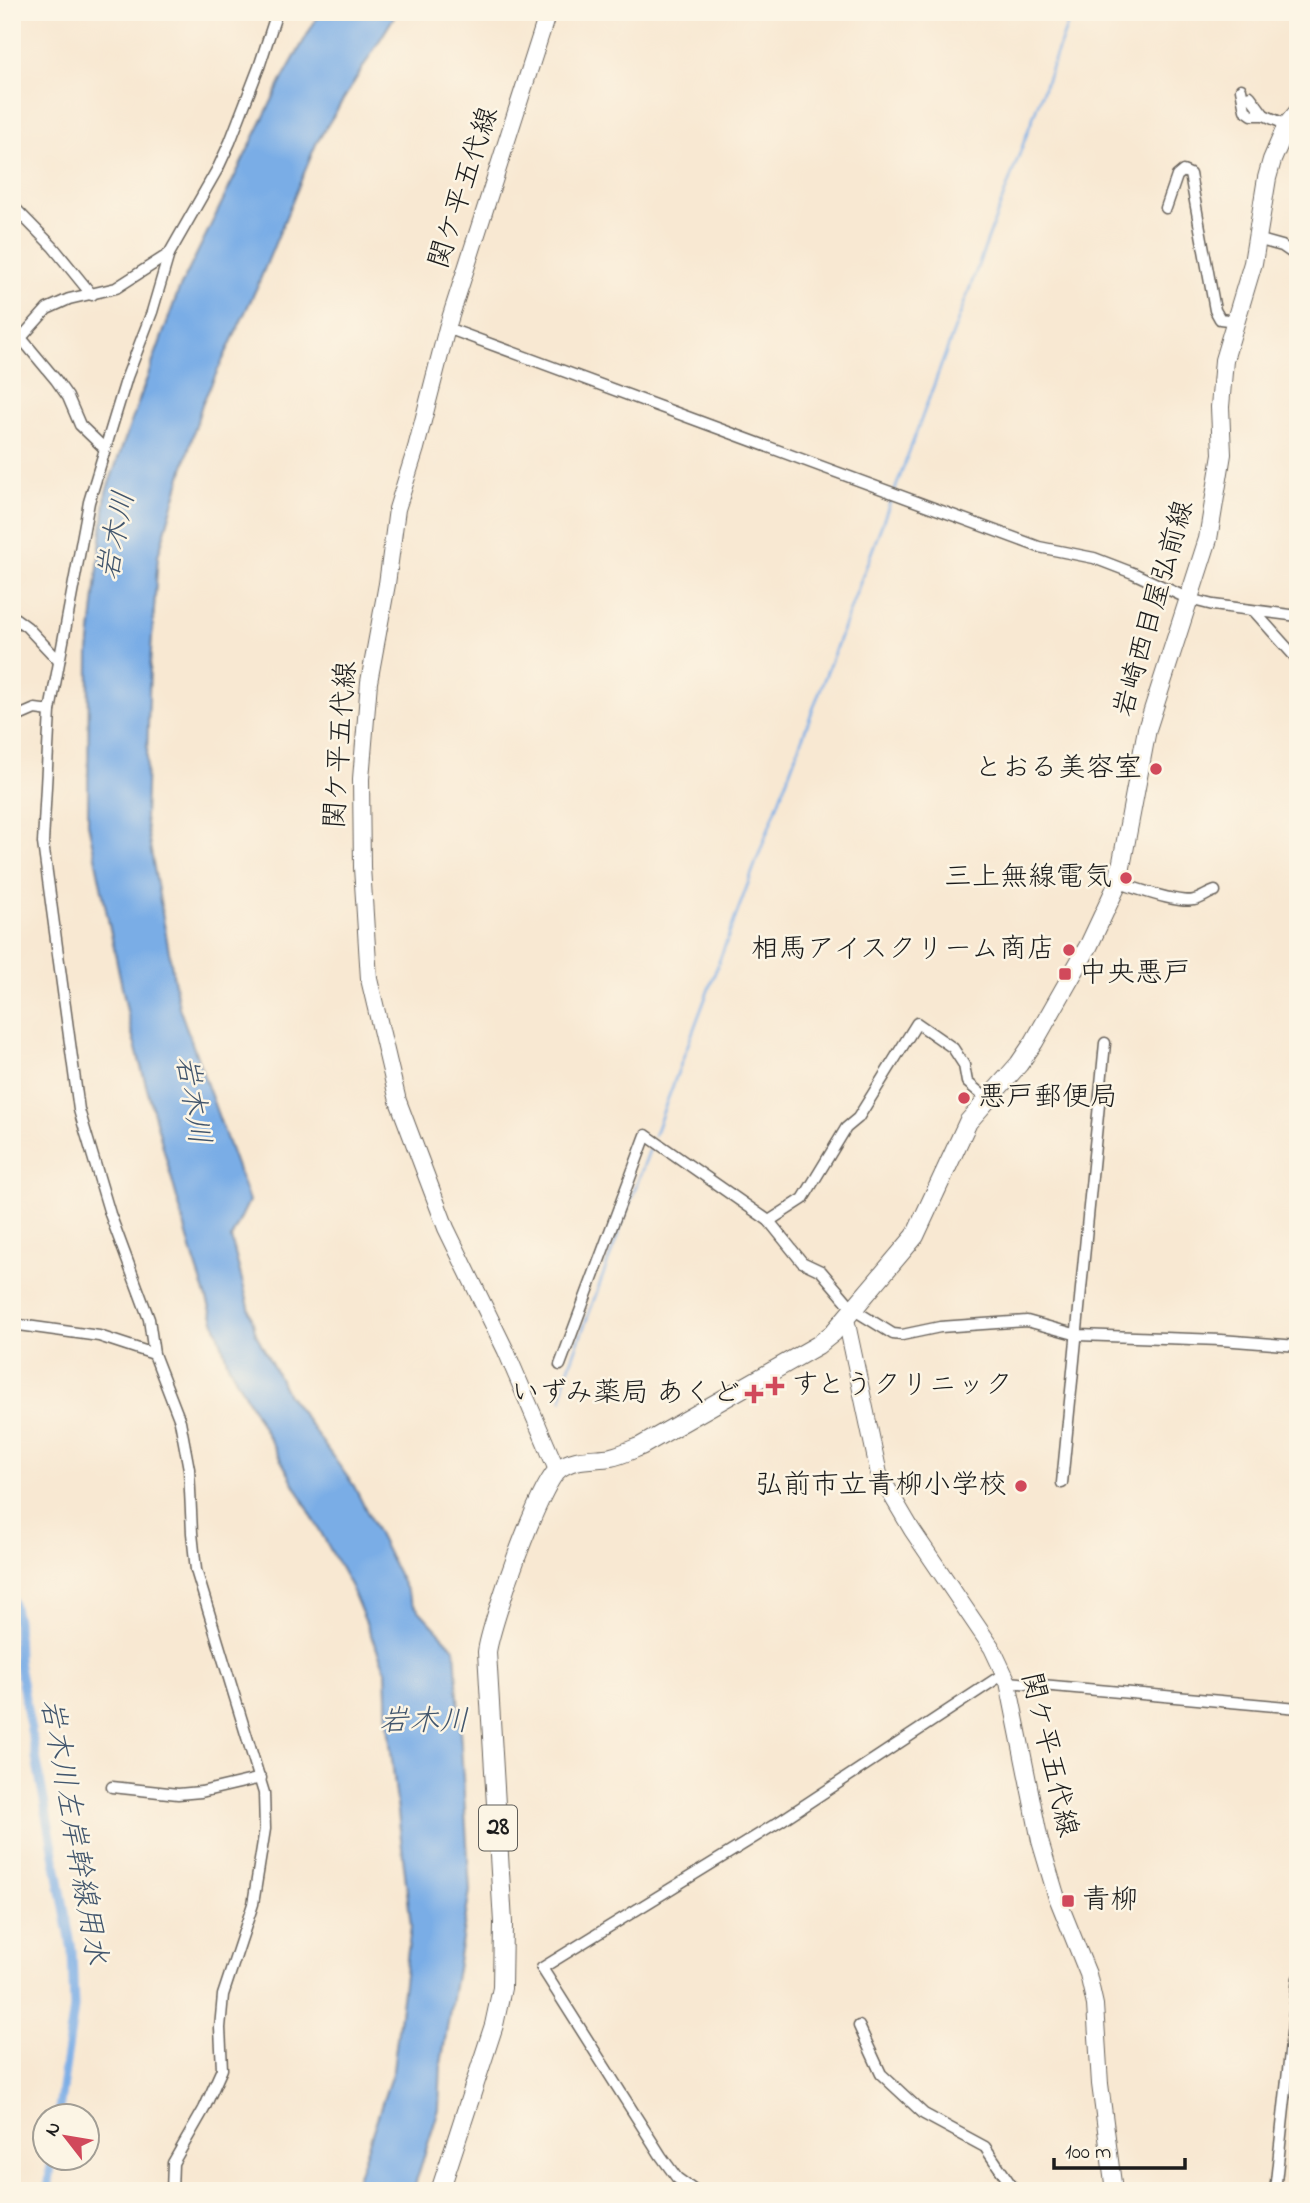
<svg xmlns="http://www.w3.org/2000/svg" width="1310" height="2203" font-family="'Indie Flower','Klee One',sans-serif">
  <rect width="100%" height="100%" fill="#fcf5e5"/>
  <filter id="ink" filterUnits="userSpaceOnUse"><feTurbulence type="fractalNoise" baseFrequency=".0143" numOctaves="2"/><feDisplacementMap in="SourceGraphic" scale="14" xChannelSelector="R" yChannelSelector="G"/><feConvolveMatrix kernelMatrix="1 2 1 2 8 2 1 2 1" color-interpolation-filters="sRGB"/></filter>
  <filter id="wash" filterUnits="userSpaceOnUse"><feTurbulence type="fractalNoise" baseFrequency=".00686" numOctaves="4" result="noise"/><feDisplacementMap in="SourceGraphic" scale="28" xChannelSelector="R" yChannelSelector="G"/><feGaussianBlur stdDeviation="1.57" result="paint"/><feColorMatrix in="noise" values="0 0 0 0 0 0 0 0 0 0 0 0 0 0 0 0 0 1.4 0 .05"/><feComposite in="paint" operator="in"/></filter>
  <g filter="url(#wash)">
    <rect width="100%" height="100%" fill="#f8e8d2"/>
    <path fill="#7aade6" stroke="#4b6481" stroke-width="2" d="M320 12H397L316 144 257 287 202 404 158 556 150 664 145 818 179 1007 249 1201 231 1238 256 1334 287 1393 354 1486 413 1604 455 1649 470 1891 441 2064 439 2109 413 2191H353L393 2070 411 1926 388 1725 386 1671 351 1587 229 1366 192 1253 131 1030 88 823 89 652 106 492 178 292 284 76Z"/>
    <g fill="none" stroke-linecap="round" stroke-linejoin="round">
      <g stroke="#7aade6" stroke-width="2.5">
        <path d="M895 490 1072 12"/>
        <path d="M654 1136 892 497"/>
        <path d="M562 1400 565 1378 652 1143"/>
      </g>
      <g stroke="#7aade6" stroke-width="9">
        <path d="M12 1599 17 1621 18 1661 72 1950 74 2008 58 2116"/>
        <path d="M48 2191 52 2158"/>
      </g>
    </g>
  </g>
  <g filter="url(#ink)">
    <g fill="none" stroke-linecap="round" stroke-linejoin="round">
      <g stroke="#69635c" stroke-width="13">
        <g id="minor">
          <path d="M1241 89 1245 110 1252 115H1264L1287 125"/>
          <path d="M1243 98 1250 96 1264 115"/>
          <path d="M12 205 53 247 92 295"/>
          <path d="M1166 208 1177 176 1183 171 1190 174 1215 310 1220 319 1236 321"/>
          <path d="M1257 239 1282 246 1298 257"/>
          <path d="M447 328 1039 547 1094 558 1133 573 1189 599 1213 605 1298 616"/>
          <path d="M21 338 56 380 68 397 80 425 105 449"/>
          <path d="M12 339 21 338 47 309 69 299 116 288 169 254"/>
          <path d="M1254 611 1298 660"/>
          <path d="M12 616 27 627 59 661"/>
          <path d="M12 719 35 709 50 711"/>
          <path d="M1118 883C1136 888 1178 904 1194 900 1201 899 1208 893 1215 891"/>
          <path d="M769 1221 803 1199 846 1128 858 1118 917 1023 953 1048 964 1065 967 1082 987 1099"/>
          <path d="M12 1324 99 1336 154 1354"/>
          <path d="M560 1365 646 1135 769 1221 802 1262 821 1271 854 1310 893 1334 902 1335 940 1327 1027 1321 1078 1335 1221 1340 1298 1346"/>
          <path d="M1062 1483 1105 1043"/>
          <path d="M1008 1682 1298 1708"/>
          <path d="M112 1787 178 1794 201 1792 261 1778"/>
          <path d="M859 2026 881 2074 924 2114 985 2147 1015 2191"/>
          <path d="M172 2191 173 2163 204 2109 222 2069 220 2028 223 1995 253 1904 265 1829 264 1793 196 1570 192 1533 189 1469 180 1421 154 1354 149 1319 110 1214 79 1110 43 843 50 711 89 502 127 377 152 312 169 254 218 168 230 142 259 67 277 12"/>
          <path d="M695 2191 677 2178 661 2156 542 1968 779 1822 1005 1673"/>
          <path d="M1275 2191 1298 1978"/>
        </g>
      </g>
      <g stroke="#69635c" stroke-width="18">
        <g id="secondary">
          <path d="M548 12 447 328 416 448 397 509 387 584 369 682 361 779 362 867 369 979 398 1101 446 1228 506 1351 557 1470"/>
          <path d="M846 1319 879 1474 912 1530 992 1648 1008 1682 1040 1841 1056 1895 1088 1974 1095 2005 1100 2084 1114 2191"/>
        </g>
      </g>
      <g stroke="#69635c" stroke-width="20">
        <path id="primary" d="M440 2191 494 2025 502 1988 503 1923 487 1652C491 1623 539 1484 559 1469 573 1457 594 1460 611 1457 621 1455 631 1450 641 1446L818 1345 833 1333 915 1236 968 1122 1019 1064 1034 1042 1089 945 1118 883 1147 729 1208 539 1222 454 1220 407 1224 360 1253 263 1267 178 1272 160 1287 125 1298 112"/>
      </g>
      <use href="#minor" stroke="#fff" stroke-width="10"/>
      <use href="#secondary" stroke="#fff" stroke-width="16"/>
      <use href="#primary" stroke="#fff" stroke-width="18"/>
    </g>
  </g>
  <g fill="#d1495b" stroke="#fcf5e5" stroke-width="2.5">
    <circle cx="1156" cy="769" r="7"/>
    <circle cx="1126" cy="878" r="7"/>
    <circle cx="1069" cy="950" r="7"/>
    <rect x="1058" y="967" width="14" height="14" rx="3.5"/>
    <circle cx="964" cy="1098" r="7"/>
    <path d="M771.5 1375.5h7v7h7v7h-7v7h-7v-7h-7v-7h7z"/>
    <path d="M750.5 1383.5h7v7h7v7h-7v7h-7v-7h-7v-7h7z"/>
    <circle cx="1021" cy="1486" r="7"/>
    <rect x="1061" y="1894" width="14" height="14" rx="3.5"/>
  </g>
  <g text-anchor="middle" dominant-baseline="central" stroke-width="5" stroke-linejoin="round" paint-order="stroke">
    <rect fill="#fcf5e5" stroke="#5f5d58" stroke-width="2" x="479" y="1805.5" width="38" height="45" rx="5"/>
    <g font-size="26" font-weight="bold" fill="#1c1c1c">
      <text x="498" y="1828">28</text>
    </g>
    <g font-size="28" fill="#1c1c1c" stroke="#fcf5e5">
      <text transform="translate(465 188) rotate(-72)">関ケ平五代線</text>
      <text transform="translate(1155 609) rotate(-74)">岩崎西目屋弘前線</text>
      <text transform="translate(342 745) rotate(-86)">関ケ平五代線</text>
      <text transform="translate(1048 1755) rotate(77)">関ケ平五代線</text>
    </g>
    <g font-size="28" fill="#1c1c1c" stroke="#fcf5e5" text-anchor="end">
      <text x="1142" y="769">とおる美容室</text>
      <text x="1112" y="878">三上無線電気</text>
      <text x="1055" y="950">相馬アイスクリーム商店</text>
      <text x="1079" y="974" text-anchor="start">中央悪戸</text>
      <text x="978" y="1098" text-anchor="start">悪戸郵便局</text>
      <text x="791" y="1386" text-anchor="start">すとうクリニック</text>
      <text x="740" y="1394">いずみ薬局 あくど</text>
      <text x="1007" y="1486">弘前市立青柳小学校</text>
      <text x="1082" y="1901" text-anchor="start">青柳</text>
    </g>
    <g font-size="30" font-style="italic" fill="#42566d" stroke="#fcf5e5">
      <text transform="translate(118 536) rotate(-79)">岩木川</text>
      <text transform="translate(191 1100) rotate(81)">岩木川</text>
      <text x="424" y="1723">岩木川</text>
      <text transform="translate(72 1832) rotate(80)">岩木川左岸幹線用水</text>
    </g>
  </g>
  <rect width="1310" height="2203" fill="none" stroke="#fcf5e5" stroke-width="42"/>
  <g transform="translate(66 2137) rotate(301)"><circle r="33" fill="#fcf5e5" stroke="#a29e95" stroke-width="2"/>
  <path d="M0-5L12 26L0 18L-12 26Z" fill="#d1495b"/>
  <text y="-10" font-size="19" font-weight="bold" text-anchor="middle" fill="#1c1c1c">N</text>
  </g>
  <path d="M1054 2158v10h131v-10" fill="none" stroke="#1c1c1c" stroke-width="3.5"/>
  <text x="1065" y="2158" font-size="21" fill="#1c1c1c" stroke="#fcf5e5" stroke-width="5" paint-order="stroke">100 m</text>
</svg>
